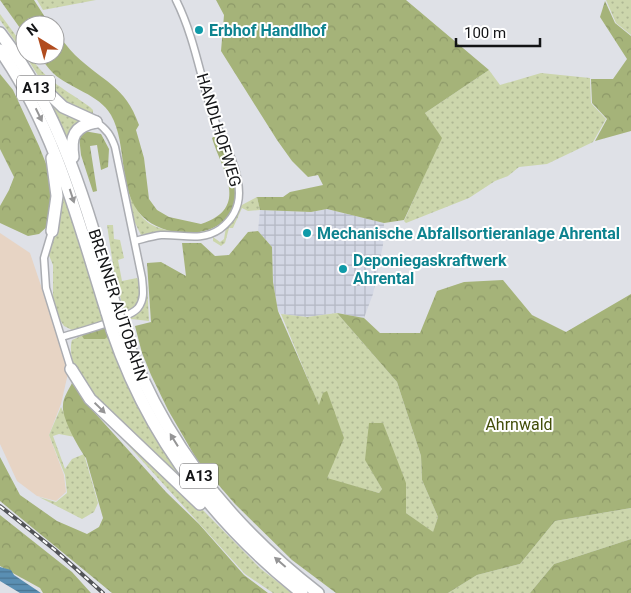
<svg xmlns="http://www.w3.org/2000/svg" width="631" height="593" font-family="Roboto,sans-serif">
  <defs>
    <pattern id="industrial-grid" width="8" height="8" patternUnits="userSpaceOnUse" patternTransform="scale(1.25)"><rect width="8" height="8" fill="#d3d7e4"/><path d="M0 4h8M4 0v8" fill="none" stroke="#b4b8c3"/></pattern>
    <pattern id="green-dots" width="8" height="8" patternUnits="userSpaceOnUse" patternTransform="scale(1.25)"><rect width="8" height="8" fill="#ccd6ac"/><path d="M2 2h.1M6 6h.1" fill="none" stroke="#aeb793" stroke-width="1.8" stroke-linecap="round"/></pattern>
    <pattern id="forest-crowns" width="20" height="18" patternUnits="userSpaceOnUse" patternTransform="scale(1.25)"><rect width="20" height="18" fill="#a5b379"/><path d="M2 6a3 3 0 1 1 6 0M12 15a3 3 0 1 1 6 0" fill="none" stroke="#8d9968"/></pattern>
    <pattern id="water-rules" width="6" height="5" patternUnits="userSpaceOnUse" patternTransform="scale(1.25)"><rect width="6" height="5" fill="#5a8fb3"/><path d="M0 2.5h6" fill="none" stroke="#497491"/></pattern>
  </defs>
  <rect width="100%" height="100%" fill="#dfe1e7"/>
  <path fill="#e7d4c4" d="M0 233 30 253 69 369 61 404 49 435 64 475 66 492 56 501 37 496 17 481 0 444Z"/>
  <path fill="url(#industrial-grid)" d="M327 209 384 223 383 245 373 294 364 318 337 313 307 317 281 314 278 311 273 282 272 247 258 231 260 210 311 212Z"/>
  <g fill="url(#green-dots)">
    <path d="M37 0H96L43 10Z"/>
    <path d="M606 0H631V35L616 23Z"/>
    <path d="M0 14 25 48V55L0 20Z"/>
    <path d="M25 55H29C47 82 65 89 90 107L93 110V115L73 110 44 85Z"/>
    <path d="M489 70 500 85 541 73 590 78 591 103 606 119 593 142 547 164 519 167 508 176 495 181 469 198 406 223 404 221 441 138 425 113Z"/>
    <path d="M43 92 88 121 69 145Z"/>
    <path d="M67 194 103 321 72 330 64 326 60 320 53 300V265L48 253 60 196Z"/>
    <path d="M128 194C132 198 135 208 140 214 150 229 167 230 183 233L141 235 133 219Z"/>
    <path d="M257 197 260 210 248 211 242 208 233 228H229L225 243 221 246 213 241V237L220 242 224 239 226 227 240 206Z"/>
    <path d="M107 225H113L114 239 120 240 124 258 118 260 122 281 137 278 140 284 147 283 149 321 131 319 127 321 115 278Z"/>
    <path d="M337 313 397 382 421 456 422 480 438 517 433 533 406 513V483L365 459 382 489 379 493 327 479 319 406 281 314 307 317Z"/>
    <path d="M105 325 198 498 199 506 261 569 292 593H273L245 574 78 390C76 378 68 351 72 340Z"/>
    <path d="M61 407 75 437 59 434 53 436 65 469 72 459 84 454 98 503 94 512 82 519 39 497 56 502 67 493 65 475 49 435Z"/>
    <path d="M631 508V539L554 564 530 593H448L477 575 520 564 555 521Z"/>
  </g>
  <g fill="url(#forest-crowns)">
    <path d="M0 0H34L50 25H25V35Z"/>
    <path d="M216 0H406L489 70 425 113 442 138 404 220 384 223 327 209 311 212 260 210 257 197H283L290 192 323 185 318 175 308 177 292 161 277 140 221 51 224 15Z"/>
    <path d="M605 1 615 23 631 36V131L595 141 607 119 592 103 591 79H613L627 59 600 17Z"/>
    <path d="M55 32C62 39 68 48 75 55 103 82 125 85 139 125L136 130 144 158 149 199 157 210 169 217 201 224C251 208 222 171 212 138L218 134C226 155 240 180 235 203 225 241 165 240 142 216 117 190 128 145 111 115 99 94 70 89 53 73 48 68 43 61 39 55H55Z"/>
    <path d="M0 74 13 90 39 146 56 189 50 224 39 234 28 236 0 223V206L9 190 14 177 0 149Z"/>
    <path d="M84 131 101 134 109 149 108 167 101 170 97 145 90 146 97 191 93 192 81 155 79 136Z"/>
    <path d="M258 231 272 247 273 282 278 311 319 405 323 393 327 391 344 438 327 478 379 493 382 489 365 460 369 423H383L406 483V513L433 532 438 517 422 480 421 456 397 382 337 313 364 318 380 333H420L437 291 464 282 503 280 532 315 566 332 631 294V508L555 521 520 564 477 575 448 593H336L292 560 235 504 197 460 168 410 151 375 142 353 135 326 151 322 147 263 161 262 186 276 182 243H201L215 256 229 255 248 232Z"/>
    <path d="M106 328 108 336 105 339H84L82 336 89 332Z"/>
    <path d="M72 383 86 403 166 492 199 524 244 575 268 593H112L0 501V457L20 495 57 521 87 534 99 527 103 518 86 458C79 449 61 417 63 405 63 398 69 389 72 383Z"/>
    <path d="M0 515 72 572 91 593H43L40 588 0 566Z"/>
    <path d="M631 539V593H530L554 564Z"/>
  </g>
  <path fill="url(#water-rules)" d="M0 567 11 570 14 575 41 593H20L0 581Z"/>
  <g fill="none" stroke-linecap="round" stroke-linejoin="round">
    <g stroke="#abadb2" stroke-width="9">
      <g id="minor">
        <path d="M52 231 44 258 46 288 71 369"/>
        <path d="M135 241C143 239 152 236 161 235 182 234 201 242 220 229 232 220 239 207 239 193 239 166 221 138 212 113 200 75 194 36 176 0"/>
        <path d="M62 337C78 332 129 319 138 308 145 299 143 289 142 278L115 147C111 136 107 129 96 122"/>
      </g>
    </g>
    <g stroke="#abadb2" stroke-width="14">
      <g id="motorway">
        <path d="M0 33C62 113 89 213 116 309"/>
        <path d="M0 50C56 130 78 221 107 313"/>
        <path d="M40 85 63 107 96 122"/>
        <path d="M73 157C70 137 74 126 96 122"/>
        <path d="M52 231 57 196 52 158"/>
        <path d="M122 327C159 436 227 523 318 593"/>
        <path d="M112 330C148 437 214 523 302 593"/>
        <path d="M71 369 90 399 200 504"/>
      </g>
    </g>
    <use href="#minor" stroke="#fff" stroke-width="6"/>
    <use href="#motorway" stroke="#fff" stroke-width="11"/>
    <g stroke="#525457" stroke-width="4">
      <path id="rail" d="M0 506 55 550 103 593"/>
    </g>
    <use href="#rail" stroke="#fff" stroke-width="2" stroke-dasharray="5.5" stroke-linecap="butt"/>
    <g stroke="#abadb2" stroke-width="14" stroke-linecap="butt">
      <g id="motorway-bridge">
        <path d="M116 309 122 327"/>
        <path d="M107 313 112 330"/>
      </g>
    </g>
    <use href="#motorway-bridge" stroke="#fff" stroke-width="11"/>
  </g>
  <defs><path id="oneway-solid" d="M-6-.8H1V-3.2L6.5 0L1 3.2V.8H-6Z" transform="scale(1.25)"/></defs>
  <g fill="#959596">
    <use href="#oneway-solid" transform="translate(39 115) rotate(64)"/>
    <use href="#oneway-solid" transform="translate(72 196) rotate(72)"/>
    <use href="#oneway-solid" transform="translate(100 408) rotate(44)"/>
    <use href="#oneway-solid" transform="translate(174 440) rotate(-122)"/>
    <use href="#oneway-solid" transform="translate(280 562) rotate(-139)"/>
  </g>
  <g fill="#0f9aa8" stroke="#fff" stroke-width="2">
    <circle cx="199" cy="30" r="5"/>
    <circle cx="307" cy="233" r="5"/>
    <circle cx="343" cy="269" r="5"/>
  </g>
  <g text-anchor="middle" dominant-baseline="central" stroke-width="4" stroke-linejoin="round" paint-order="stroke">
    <g fill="#fff" stroke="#5a5a5c" stroke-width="1">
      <rect x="17" y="75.5" width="38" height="25" rx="4"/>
      <rect x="180" y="463.5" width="38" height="25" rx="4"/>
    </g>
    <g font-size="15" font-weight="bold" fill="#131416">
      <text x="36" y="88">A13</text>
      <text x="199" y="476">A13</text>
    </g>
    <g font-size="16" font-weight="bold" fill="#0d838f" stroke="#fff" text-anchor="start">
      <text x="209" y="30">Erbhof Handlhof</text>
      <text x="317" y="233">Mechanische Abfallsortieranlage Ahrental</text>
      <text x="353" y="260">Deponiegaskraftwerk<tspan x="353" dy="18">Ahrental</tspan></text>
    </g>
    <g font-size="16" fill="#131416" stroke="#fff">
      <text transform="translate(219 130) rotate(73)">HANDLHOFWEG</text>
      <text transform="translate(118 305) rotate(72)">BRENNER AUTOBAHN</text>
    </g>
    <g font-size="16" fill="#424d09" stroke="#fff">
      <text x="519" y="424">Ahrnwald</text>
    </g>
  </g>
  <g transform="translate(40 40) rotate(323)"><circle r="24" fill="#ffffff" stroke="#a1a1a2"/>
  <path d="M0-4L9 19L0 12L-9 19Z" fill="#b14c1e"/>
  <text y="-8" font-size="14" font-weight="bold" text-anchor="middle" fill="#131416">N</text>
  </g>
  <path d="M456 38v8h84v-8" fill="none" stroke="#131416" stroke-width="2.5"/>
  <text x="464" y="38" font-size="15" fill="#131416" stroke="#ffffff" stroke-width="4" paint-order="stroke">100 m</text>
</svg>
